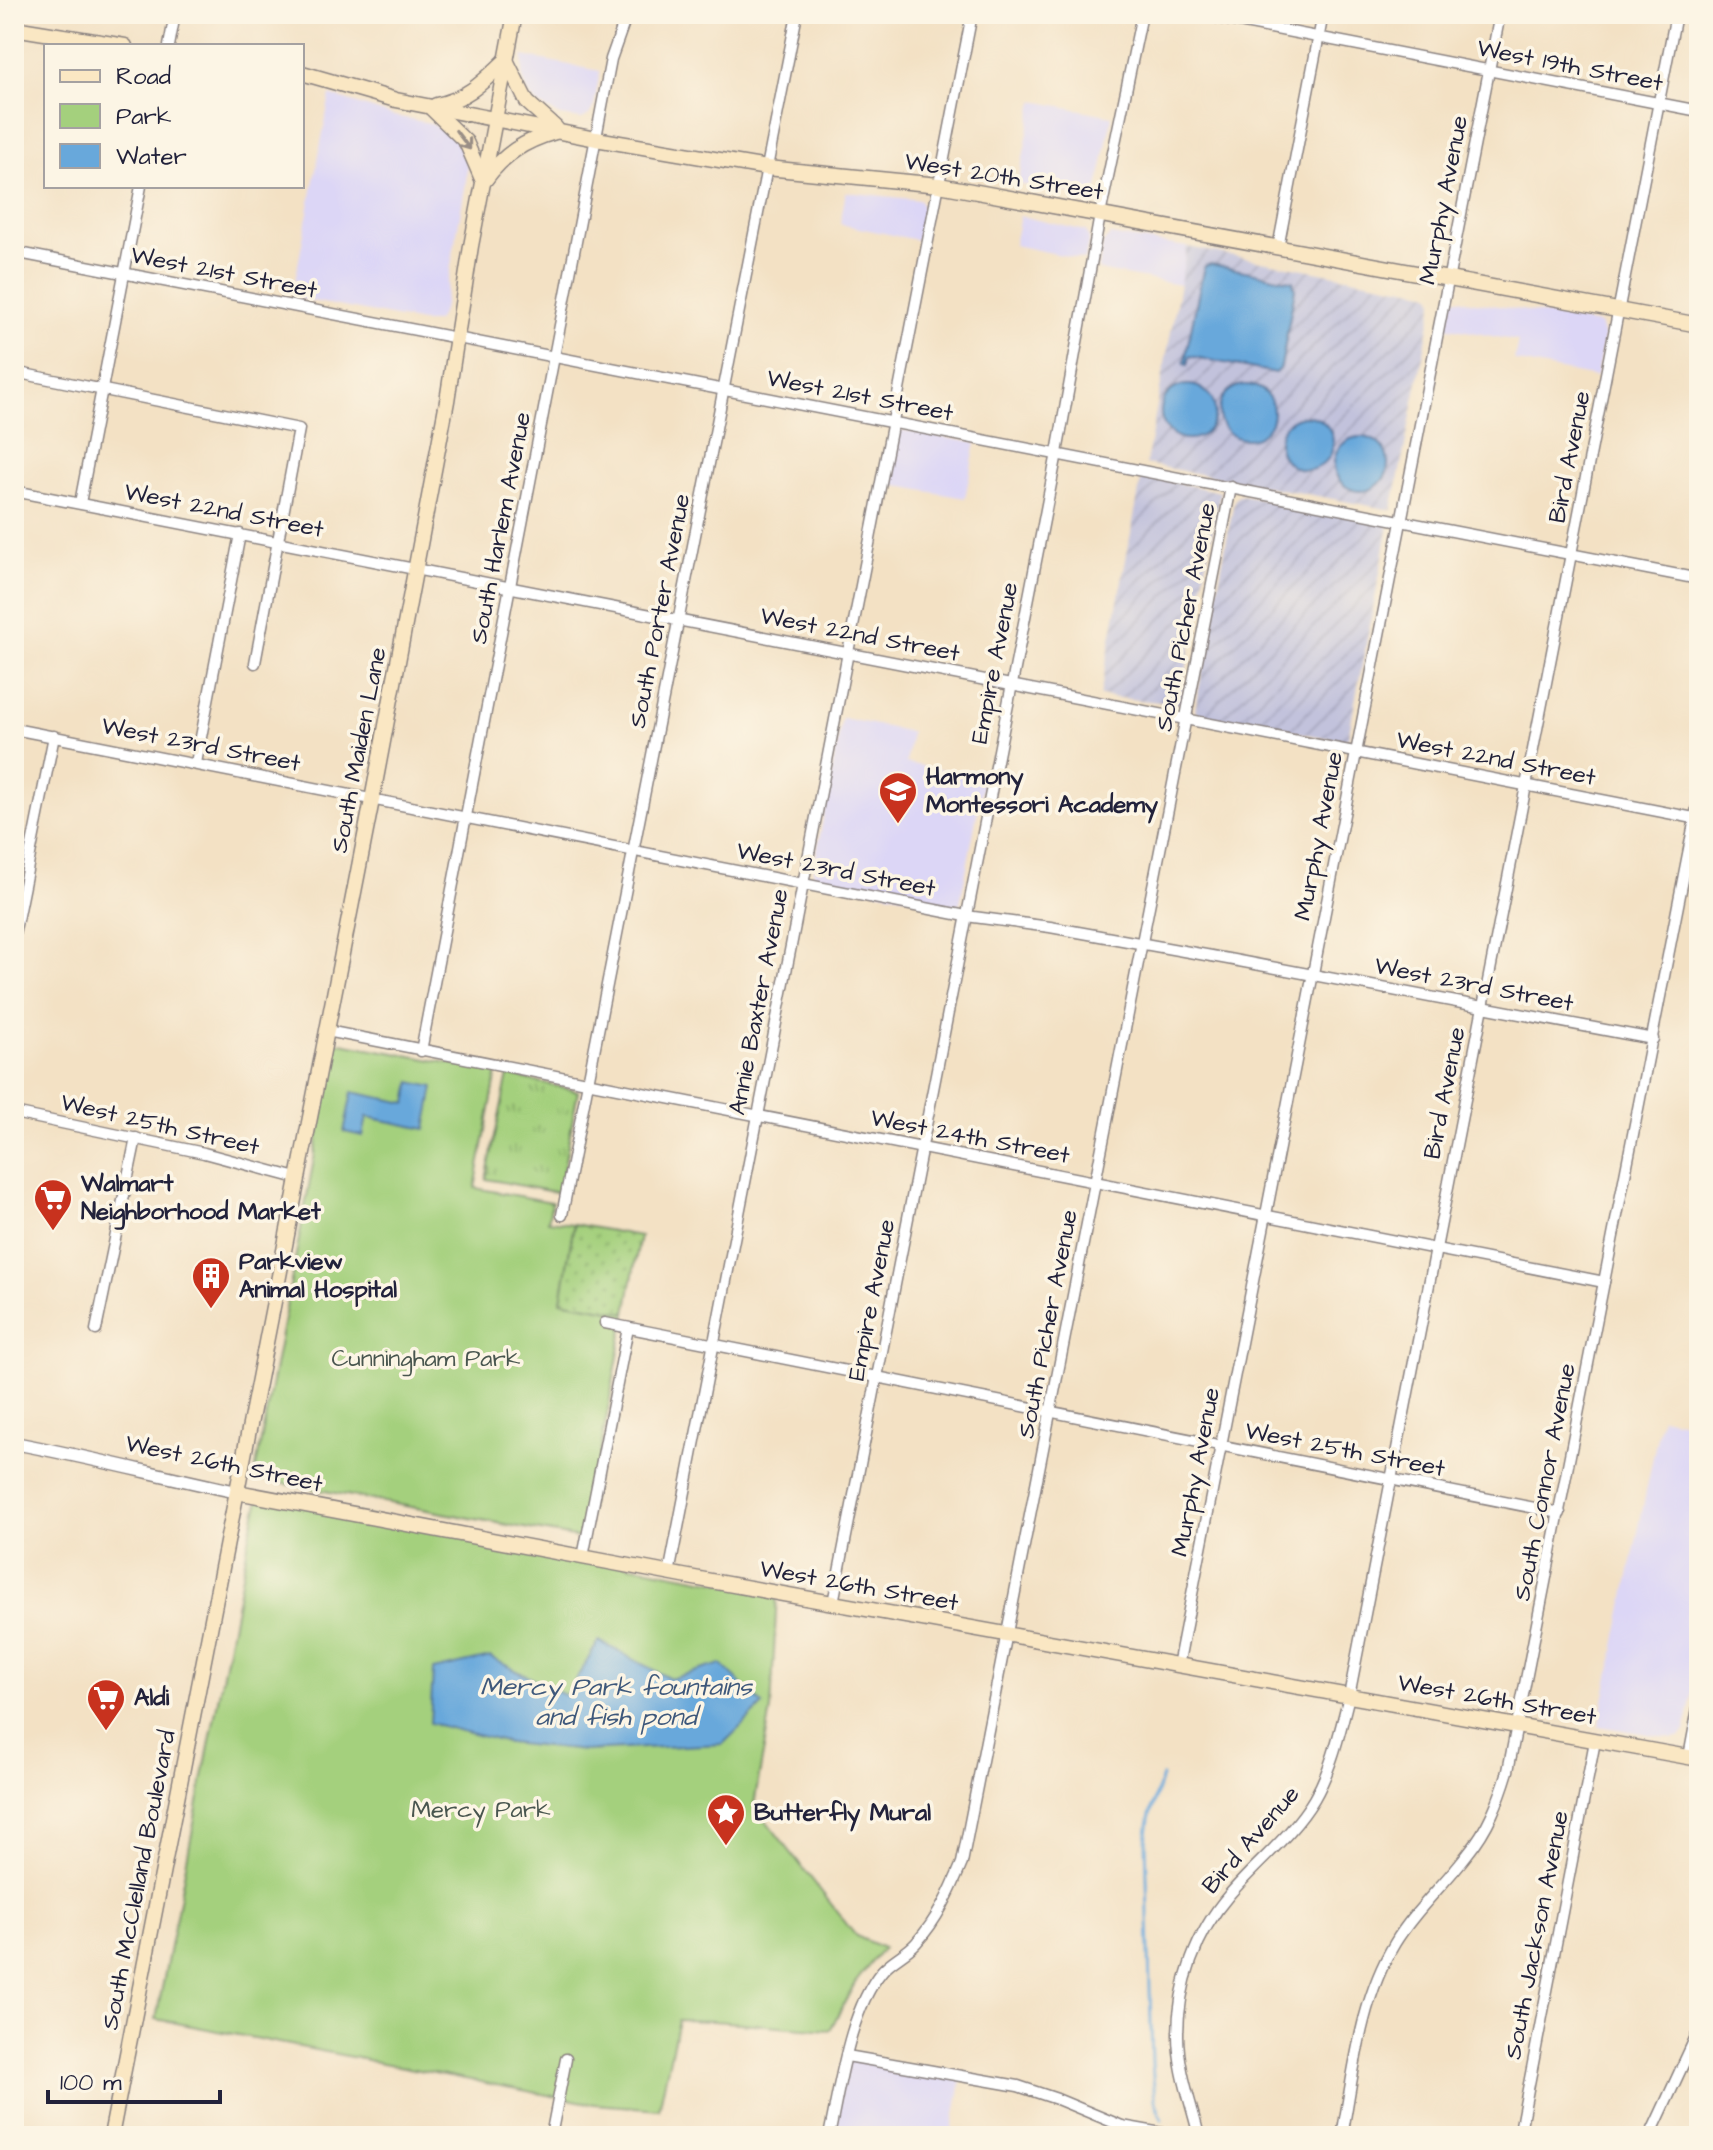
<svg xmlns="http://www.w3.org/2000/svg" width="1713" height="2150" font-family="'Architects Daughter',sans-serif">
  <defs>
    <pattern id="industrial-furrows" width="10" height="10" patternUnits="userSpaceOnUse" patternTransform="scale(2)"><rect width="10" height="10" fill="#c2c2dc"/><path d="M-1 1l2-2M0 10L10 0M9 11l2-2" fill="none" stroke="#a6a6be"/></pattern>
    <pattern id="grass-tufts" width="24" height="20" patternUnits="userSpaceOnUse" patternTransform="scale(2)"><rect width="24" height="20" fill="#a4d07d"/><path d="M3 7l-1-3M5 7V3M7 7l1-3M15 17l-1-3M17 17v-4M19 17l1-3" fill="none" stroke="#8db26d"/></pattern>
    <pattern id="garden-dots" width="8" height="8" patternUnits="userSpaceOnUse" patternTransform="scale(2)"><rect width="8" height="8" fill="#a4d07d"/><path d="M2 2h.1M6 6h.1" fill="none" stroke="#8db26d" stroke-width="1.8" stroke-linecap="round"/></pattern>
  </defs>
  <rect width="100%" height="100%" fill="#fcf5e5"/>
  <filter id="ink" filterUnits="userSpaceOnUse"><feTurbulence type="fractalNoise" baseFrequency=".0125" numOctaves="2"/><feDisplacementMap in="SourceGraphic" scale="16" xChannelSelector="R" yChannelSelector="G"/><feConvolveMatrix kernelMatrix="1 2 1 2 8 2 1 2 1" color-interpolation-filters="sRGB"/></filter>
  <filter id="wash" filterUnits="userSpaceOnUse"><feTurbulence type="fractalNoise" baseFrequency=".006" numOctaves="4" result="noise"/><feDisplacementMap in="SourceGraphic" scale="32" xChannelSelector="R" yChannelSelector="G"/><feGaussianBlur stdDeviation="1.8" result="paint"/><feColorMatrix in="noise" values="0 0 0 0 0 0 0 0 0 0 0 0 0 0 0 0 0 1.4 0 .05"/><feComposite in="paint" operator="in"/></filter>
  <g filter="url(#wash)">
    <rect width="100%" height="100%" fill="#f3e1c4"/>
    <g fill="#dcd6f6">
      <path d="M523 56 600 71 594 106 589 115 582 119 560 116 536 103 528 92 523 78Z"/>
      <path d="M330 95 394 116 430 123 447 132 460 145 467 164 466 182 443 310 437 322H421L292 297Z"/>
      <path d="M1034 101 1112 116 1098 188 1092 197 1018 184Z"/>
      <path d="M846 192 920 200 923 210 917 240 840 224Z"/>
      <path d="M1020 216 1086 231 1089 239 1085 260 1014 245Z"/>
      <path d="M1110 235 1187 247 1180 285 1098 270 1103 243Z"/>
      <path d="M1453 298 1599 324 1604 336 1596 377 1514 361 1518 341 1445 327 1450 303Z"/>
      <path d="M901 430 976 443 965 498 887 484 898 434Z"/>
      <path d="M842 718 911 732 906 763 984 778 960 903 957 906 815 879 813 872Z"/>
      <path d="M1661 1417 1699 1425V1659L1685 1731 1681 1736 1673 1738 1599 1726Z"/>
      <path d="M847 2056 962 2076 951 2136H829Z"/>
    </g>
    <g fill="url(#industrial-furrows)">
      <path d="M1187 247 1426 292 1433 296 1434 302 1392 510 1146 464Z"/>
      <path d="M1142 475 1220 492 1180 702 1178 704 1100 696Z"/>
      <path d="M1243 495 1385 523 1389 526 1348 738 1344 741 1199 715 1195 710 1234 501 1237 496Z"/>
    </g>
    <path fill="url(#grass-tufts)" stroke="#63795c" stroke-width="2" d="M508 1075 578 1091 559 1193 486 1179Z"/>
    <g fill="#a4d07d" stroke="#63795c" stroke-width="2">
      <path d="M336 1042 497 1072 475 1188 552 1202 548 1221 574 1224 561 1301 626 1313 584 1539 254 1478Z"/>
      <path d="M260 1496 777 1593 771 1710 754 1805 856 1936 883 1948 855 1983 830 2030 713 2021 678 2020 659 2109 594 2104 156 2019 251 1529Z"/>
    </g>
    <path fill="url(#garden-dots)" stroke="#63795c" stroke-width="2" d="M574 1224 640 1236 626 1313 561 1301Z"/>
    <g fill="#68a8db" stroke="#45658b" stroke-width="2">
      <path d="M1211 264 1293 281 1295 289 1281 367 1275 373 1189 356 1187 365 1184 364 1203 271 1205 266Z"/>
      <circle cx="1246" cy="412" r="27"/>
      <circle cx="1188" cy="412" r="27"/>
      <circle cx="1306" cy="443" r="27"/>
      <circle cx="1361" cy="464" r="27"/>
      <path d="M411 1082 434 1087 426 1129 367 1117 363 1136 344 1132 352 1092 407 1103Z"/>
      <path d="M599 1641 670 1679 721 1664 763 1705 723 1744 584 1751 508 1743 430 1723 433 1670 490 1657 566 1696Z"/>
    </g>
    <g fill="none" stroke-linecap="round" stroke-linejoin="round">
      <path stroke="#68a8db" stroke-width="3" d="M1162 1776 1149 1819 1146 1841 1152 2063 1155 2100 1162 2119"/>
    </g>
  </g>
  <g filter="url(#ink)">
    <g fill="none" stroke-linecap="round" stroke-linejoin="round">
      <g stroke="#8a8280" stroke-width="13">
        <g id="minor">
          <path d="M1198 14 1699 111"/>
          <path d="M169 46 175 14"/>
          <path d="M1278 248 1323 14"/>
          <path d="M14 252 1699 579"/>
          <path d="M14 372 299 429 255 663"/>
          <path d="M14 491 1699 819"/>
          <path d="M80 503 141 186"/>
          <path d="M14 729 966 916 1050 927 1228 959 1653 1039"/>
          <path d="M196 763 240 534"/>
          <path d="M14 935 54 736"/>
          <path d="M327 1031 1604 1282"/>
          <path d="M421 1051 611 59 627 14"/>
          <path d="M14 1113 204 1153 297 1178"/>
          <path d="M562 1215 797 14"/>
          <path d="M605 1323 1560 1513"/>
          <path d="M96 1330 136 1138"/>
          <path d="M583 1557 628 1328"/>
          <path d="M669 1574 972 14"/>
          <path d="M833 1603 1057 453 1100 215 1142 14"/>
          <path d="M1178 1666 1500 14"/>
          <path d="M1689 1757 1699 1703"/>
          <path d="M847 2056 1018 2086 1057 2099 1122 2126 1178 2136"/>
          <path d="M551 2136 566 2059"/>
          <path d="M829 2136C840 2086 849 2011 882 1971 891 1960 906 1954 916 1943 938 1919 950 1892 962 1863L1231 487"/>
          <path d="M1199 2136C1191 2103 1178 2069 1178 2035 1178 1985 1196 1933 1229 1895 1256 1863 1292 1836 1314 1799 1332 1768 1340 1731 1349 1696L1676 14"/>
          <path d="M1342 2136C1354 2071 1360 2001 1395 1943 1415 1910 1445 1884 1468 1853 1488 1829 1499 1801 1508 1771L1699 798"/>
          <path d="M1519 2136 1595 1741"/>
          <path d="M1650 2136 1699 2030"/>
        </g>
      </g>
      <g stroke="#8a8280" stroke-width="15">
        <path id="tertiary" d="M14 1443C89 1457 162 1476 237 1492"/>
      </g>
      <g stroke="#8a8280" stroke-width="17">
        <g id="secondary">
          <path d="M14 28 125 46"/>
          <path d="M302 73 396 100 596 139 767 168 939 185 1699 325"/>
          <path d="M436 105C467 99 483 82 506 60L527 102 556 128"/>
          <path d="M430 107 466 142 482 179"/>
          <path d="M485 180C504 154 524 141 555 132"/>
          <path d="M237 1492 683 1576 1699 1759"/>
          <path d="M111 2136 372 800 447 401 471 246 515 14"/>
        </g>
      </g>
      <use href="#minor" stroke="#fff" stroke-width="10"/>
      <use href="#tertiary" stroke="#fff" stroke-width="12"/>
      <use href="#secondary" stroke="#fae7c3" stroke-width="14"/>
    </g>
    <defs><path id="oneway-shaft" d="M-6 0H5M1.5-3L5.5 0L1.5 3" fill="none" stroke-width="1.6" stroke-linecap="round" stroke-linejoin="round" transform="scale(2)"/></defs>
    <use stroke="#998e86" href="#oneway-shaft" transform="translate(463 140) rotate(53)"/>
  </g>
  <defs>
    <g id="school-pin" transform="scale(2)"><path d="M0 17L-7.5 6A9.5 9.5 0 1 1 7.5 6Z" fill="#c8321e" stroke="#fcf5e5"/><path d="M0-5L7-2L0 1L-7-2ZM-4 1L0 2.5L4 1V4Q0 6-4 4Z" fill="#fff"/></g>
    <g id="supermarket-pin" transform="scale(2)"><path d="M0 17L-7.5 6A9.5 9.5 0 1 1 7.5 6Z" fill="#c8321e" stroke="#fcf5e5"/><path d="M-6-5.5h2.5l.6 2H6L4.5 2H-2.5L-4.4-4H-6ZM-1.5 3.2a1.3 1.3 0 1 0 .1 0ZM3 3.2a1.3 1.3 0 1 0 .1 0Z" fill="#fff"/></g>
    <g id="building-pin" transform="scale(2)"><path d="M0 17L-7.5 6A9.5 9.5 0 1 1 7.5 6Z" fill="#c8321e" stroke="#fcf5e5"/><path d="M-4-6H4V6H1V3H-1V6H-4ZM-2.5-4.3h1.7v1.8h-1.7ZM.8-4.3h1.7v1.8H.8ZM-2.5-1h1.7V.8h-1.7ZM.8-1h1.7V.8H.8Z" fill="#fff"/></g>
    <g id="sight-pin" transform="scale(2)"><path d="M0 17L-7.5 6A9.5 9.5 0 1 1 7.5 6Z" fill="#c8321e" stroke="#fcf5e5"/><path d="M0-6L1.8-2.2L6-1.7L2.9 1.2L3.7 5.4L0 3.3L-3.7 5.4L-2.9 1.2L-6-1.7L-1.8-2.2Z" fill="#fff"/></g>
  </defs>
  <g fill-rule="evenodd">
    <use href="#school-pin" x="898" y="791"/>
    <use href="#supermarket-pin" x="53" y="1198"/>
    <use href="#building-pin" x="211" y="1276"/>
    <use href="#supermarket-pin" x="106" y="1698"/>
    <use href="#sight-pin" x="726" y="1813"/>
  </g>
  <g text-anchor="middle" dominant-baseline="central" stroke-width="7" stroke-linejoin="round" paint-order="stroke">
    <g font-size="24" fill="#22223b" stroke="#fcf5e5">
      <text transform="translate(1570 66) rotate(11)">West 19th Street</text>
      <text transform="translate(1004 177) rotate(9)">West 20th Street</text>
      <text transform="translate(1444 200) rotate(-79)">Murphy Avenue</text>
      <text transform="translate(224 273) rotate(11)">West 21st Street</text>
      <text transform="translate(860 396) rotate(11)">West 21st Street</text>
      <text transform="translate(1570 457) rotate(-79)">Bird Avenue</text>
      <text transform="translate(224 511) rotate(11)">West 22nd Street</text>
      <text transform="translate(501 528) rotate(-79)">South Harlem Avenue</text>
      <text transform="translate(660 611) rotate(-79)">South Porter Avenue</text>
      <text transform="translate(1186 617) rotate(-79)">South Picher Avenue</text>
      <text transform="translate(860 635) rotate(11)">West 22nd Street</text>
      <text transform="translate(995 663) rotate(-79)">Empire Avenue</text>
      <text transform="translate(201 745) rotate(11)">West 23rd Street</text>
      <text transform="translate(359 750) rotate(-79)">South Maiden Lane</text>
      <text transform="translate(1496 759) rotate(11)">West 22nd Street</text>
      <text transform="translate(1319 836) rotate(-79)">Murphy Avenue</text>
      <text transform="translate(836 870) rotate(11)">West 23rd Street</text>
      <text transform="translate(1474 985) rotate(11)">West 23rd Street</text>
      <text transform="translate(759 1002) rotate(-79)">Annie Baxter Avenue</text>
      <text transform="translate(1445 1093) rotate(-79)">Bird Avenue</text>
      <text transform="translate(160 1125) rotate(13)">West 25th Street</text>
      <text transform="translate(970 1137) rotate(11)">West 24th Street</text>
      <text transform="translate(872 1300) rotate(-79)">Empire Avenue</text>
      <text transform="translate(1048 1324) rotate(-79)">South Picher Avenue</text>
      <text transform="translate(1345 1450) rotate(11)">West 25th Street</text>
      <text transform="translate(224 1464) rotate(12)">West 26th Street</text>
      <text transform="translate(1196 1472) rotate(-79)">Murphy Avenue</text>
      <text transform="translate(1545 1482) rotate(-79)">South Connor Avenue</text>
      <text transform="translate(859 1586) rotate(10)">West 26th Street</text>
      <text transform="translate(1497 1700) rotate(10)">West 26th Street</text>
      <text transform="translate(1251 1840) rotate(-49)">Bird Avenue</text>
      <text transform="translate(139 1880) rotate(-79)">South McClelland Boulevard</text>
      <text transform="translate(1537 1935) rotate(-79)">South Jackson Avenue</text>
    </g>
    <g font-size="24" font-weight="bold" fill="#22223b" stroke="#fcf5e5" text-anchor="start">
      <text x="926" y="777">Harmony<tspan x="926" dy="28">Montessori Academy</tspan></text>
      <text x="81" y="1184">Walmart<tspan x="81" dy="28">Neighborhood Market</tspan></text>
      <text x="239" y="1262">Parkview<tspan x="239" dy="28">Animal Hospital</tspan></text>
      <text x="134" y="1698">Aldi</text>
      <text x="754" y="1813">Butterfly Mural</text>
    </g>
    <g font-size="24" fill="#49564f" stroke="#fcf5e5">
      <text x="426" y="1359">Cunningham Park</text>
      <text x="481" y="1810">Mercy Park</text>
    </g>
    <g font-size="26" font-style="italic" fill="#3e587b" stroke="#fcf5e5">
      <text x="616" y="1687">Mercy Park fountains<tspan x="616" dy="30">and fish pond</tspan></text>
    </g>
  </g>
  <rect width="1713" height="2150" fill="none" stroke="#fcf5e5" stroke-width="48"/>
  <rect x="44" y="44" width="260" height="144" fill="#fcf5e5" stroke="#a5a1a1" stroke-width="2"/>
  <rect x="60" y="70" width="40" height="12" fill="#fae7c3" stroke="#a5a1a1" stroke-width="2"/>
  <text x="116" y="84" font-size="24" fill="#22223b">Road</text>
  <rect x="60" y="104" width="40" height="24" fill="#a4d07d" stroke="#a5a1a1" stroke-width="2"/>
  <text x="116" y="124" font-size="24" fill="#22223b">Park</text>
  <rect x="60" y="144" width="40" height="24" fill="#68a8db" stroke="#a5a1a1" stroke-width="2"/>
  <text x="116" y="164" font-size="24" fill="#22223b">Water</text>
  <path d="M48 2090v12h172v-12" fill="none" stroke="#22223b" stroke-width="4"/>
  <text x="60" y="2090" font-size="24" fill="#22223b" stroke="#fcf5e5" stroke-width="6" paint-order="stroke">100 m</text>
</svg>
